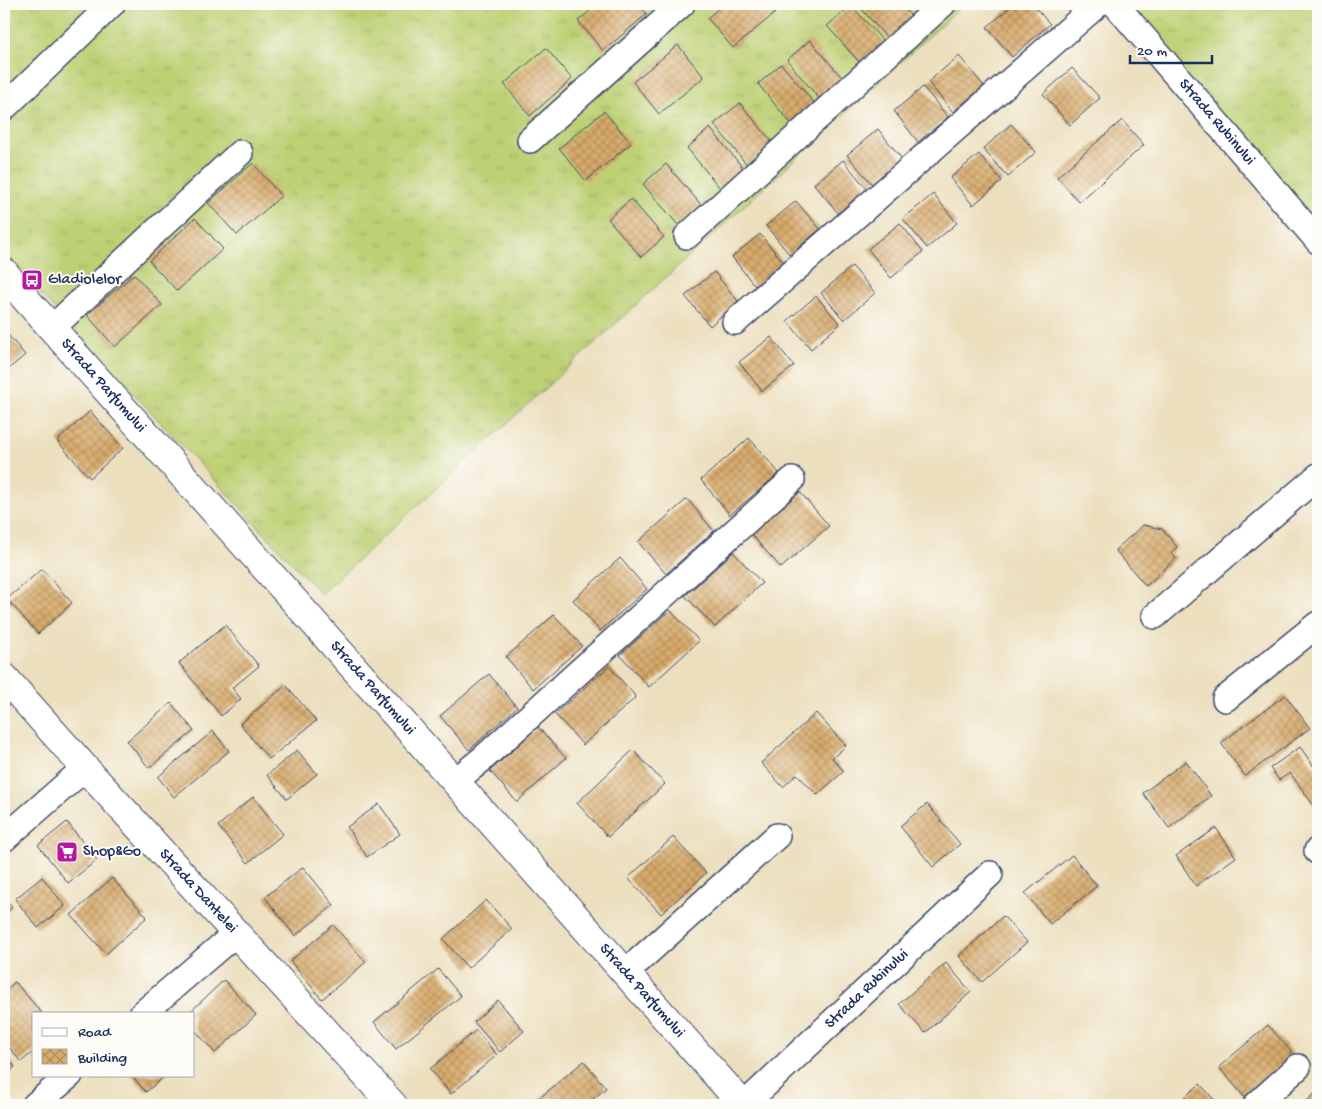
<svg xmlns="http://www.w3.org/2000/svg" width="1322" height="1109" font-family="'Gochi Hand',sans-serif">
  <defs>
    <pattern id="grass-tufts" width="24" height="20" patternUnits="userSpaceOnUse" patternTransform="scale(1.25)"><rect width="24" height="20" fill="#bdd073"/><path d="M3 7l-1-3M5 7V3M7 7l1-3M15 17l-1-3M17 17v-4M19 17l1-3" fill="none" stroke="#a2b366"/></pattern>
    <pattern id="building-cross-hatch" width="8" height="8" patternUnits="userSpaceOnUse" patternTransform="scale(1.25)"><rect width="8" height="8" fill="#d9ab6b"/><path d="M0 0l8 8M0 8l8-8" fill="none" stroke="#af8c5b"/></pattern>
  </defs>
  <rect width="100%" height="100%" fill="#fdfcf7"/>
  <filter id="ink" filterUnits="userSpaceOnUse"><feTurbulence type="fractalNoise" baseFrequency=".02" numOctaves="2"/><feDisplacementMap in="SourceGraphic" scale="10" xChannelSelector="R" yChannelSelector="G"/><feConvolveMatrix kernelMatrix="1 2 1 2 8 2 1 2 1" color-interpolation-filters="sRGB"/></filter>
  <filter id="wash" filterUnits="userSpaceOnUse"><feTurbulence type="fractalNoise" baseFrequency=".0096" numOctaves="4" result="noise"/><feDisplacementMap in="SourceGraphic" scale="20" xChannelSelector="R" yChannelSelector="G"/><feGaussianBlur stdDeviation="1.12" result="paint"/><feColorMatrix in="noise" values="0 0 0 0 0 0 0 0 0 0 0 0 0 0 0 0 0 1.4 0 .05"/><feComposite in="paint" operator="in"/></filter>
  <g filter="url(#wash)">
    <rect width="100%" height="100%" fill="#ecdfbe"/>
    <g fill="url(#grass-tufts)" stroke="#6c8068">
      <path d="M4 4H964L321 594 4 255Z"/>
      <path d="M1110 4H1318V239Z"/>
    </g>
    <g id="blocks">
      <g fill="url(#building-cross-hatch)">
        <path d="M598 4H638L647 14 603 51 578 21Z"/>
        <path d="M724 4H768L775 13 733 48 707 18Z"/>
        <path d="M857 4H900L913 18 889 40Z"/>
        <path d="M1014 4H1032L1050 24 1012 57 987 27Z"/>
        <path d="M851 5 885 43 861 64 827 26Z"/>
        <path d="M810 40 845 81 821 101 787 60Z"/>
        <path d="M678 45 704 77 659 114 633 82Z"/>
        <path d="M546 48 572 79 530 116 504 84Z"/>
        <path d="M959 56 984 86 953 112 928 82Z"/>
        <path d="M781 64 816 105 792 125 758 84Z"/>
        <path d="M1072 68 1100 98 1070 125 1043 94Z"/>
        <path d="M923 87 948 117 918 142 894 111Z"/>
        <path d="M740 103 773 143 747 165 714 124Z"/>
        <path d="M604 111 631 143 586 181 559 148Z"/>
        <path d="M1122 120 1144 145 1079 202 1057 177Z"/>
        <path d="M1011 124 1036 152 1008 177 983 149Z"/>
        <path d="M710 128 743 168 720 188 687 148Z"/>
        <path d="M878 129 902 159 872 184 847 155Z"/>
        <path d="M979 154 1002 181 973 205 950 178Z"/>
        <path d="M843 160 867 189 838 213 814 184Z"/>
        <path d="M253 163 281 196 237 235 208 203Z"/>
        <path d="M666 164 702 206 679 226 643 184Z"/>
        <path d="M933 194 957 223 927 248 903 219Z"/>
        <path d="M631 199 664 237 641 257 608 219Z"/>
        <path d="M796 201 820 229 790 255 766 226Z"/>
        <path d="M195 218 223 249 177 291 149 261Z"/>
        <path d="M900 223 923 252 891 278 868 249Z"/>
        <path d="M760 234 783 262 755 286 732 257Z"/>
        <path d="M852 266 875 293 844 320 821 293Z"/>
        <path d="M714 272 738 301 710 326 685 296Z"/>
        <path d="M134 274 162 305 115 347 87 315Z"/>
        <path d="M816 296 840 324 811 349 787 321Z"/>
        <path d="M4 330 25 355 4 373Z"/>
        <path d="M771 337 794 366 762 391 739 362Z"/>
        <path d="M90 411 123 448 90 478 57 441Z"/>
        <path d="M749 438 779 473 730 515 701 480Z"/>
        <path d="M800 492 829 526 781 568 751 534Z"/>
        <path d="M687 499 714 531 666 574 638 542Z"/>
        <path d="M1143 525 1162 529 1177 547 1171 553 1176 558 1146 586 1115 550Z"/>
        <path d="M733 552 762 583 715 627 685 596Z"/>
        <path d="M620 558 647 589 600 631 573 600Z"/>
        <path d="M42 569 72 603 38 634 7 599Z"/>
        <path d="M670 610 699 641 649 687 620 655Z"/>
        <path d="M554 615 582 646 533 689 506 657Z"/>
        <path d="M225 625 259 666 232 688 241 699 221 716 179 663Z"/>
        <path d="M609 666 636 697 583 745 555 714Z"/>
        <path d="M489 674 517 707 469 750 440 716Z"/>
        <path d="M286 685 316 721 269 759 240 724Z"/>
        <path d="M1285 695 1310 728 1245 776 1221 743Z"/>
        <path d="M171 703 194 731 149 768 127 741Z"/>
        <path d="M816 713 846 746 832 758 844 771 817 795 797 774 783 787 761 763Z"/>
        <path d="M538 727 566 758 517 802 490 771Z"/>
        <path d="M213 731 229 751 174 797 158 777Z"/>
        <path d="M1300 747 1318 772V811L1290 773 1279 780 1270 768Z"/>
        <path d="M297 750 317 774 287 799 267 775Z"/>
        <path d="M633 750 665 784 608 837 577 803Z"/>
        <path d="M1186 761 1211 796 1169 828 1143 793Z"/>
        <path d="M253 797 283 834 248 863 218 826Z"/>
        <path d="M379 804 400 834 367 857 347 827Z"/>
        <path d="M927 804 960 844 933 867 900 826Z"/>
        <path d="M67 822 97 860 68 883 38 845Z"/>
        <path d="M1216 828 1236 857 1196 886 1176 856Z"/>
        <path d="M673 837 706 873 661 914 628 878Z"/>
        <path d="M1072 855 1097 886 1050 924 1025 893Z"/>
        <path d="M303 867 334 905 295 936 265 897Z"/>
        <path d="M42 877 65 906 38 928 15 899Z"/>
        <path d="M112 878 147 917 106 954 71 915Z"/>
        <path d="M4 898 12 907 4 915Z"/>
        <path d="M486 900 512 929 468 968 443 939Z"/>
        <path d="M1003 916 1027 942 982 982 959 956Z"/>
        <path d="M333 925 366 962 322 999 290 961Z"/>
        <path d="M946 963 971 992 925 1033 899 1004Z"/>
        <path d="M438 969 461 996 396 1049 374 1022Z"/>
        <path d="M224 980 256 1015 215 1053 194 1029V1013H189Z"/>
        <path d="M15 982 42 1013H34V1051L21 1062 4 1041V992Z"/>
        <path d="M498 1000 524 1031 500 1052 474 1022Z"/>
        <path d="M1268 1025 1294 1055 1245 1098 1219 1067Z"/>
        <path d="M476 1030 497 1055 451 1094 430 1069Z"/>
        <path d="M4 1053 15 1067 4 1077Z"/>
        <path d="M584 1061 606 1088 586 1105H540L536 1101Z"/>
        <path d="M131 1075H166L146 1092Z"/>
        <path d="M1200 1084 1219 1105H1175Z"/>
        <path d="M1318 1091V1105H1302Z"/>
      </g>
    </g>
  </g>
  <g filter="url(#ink)">
    <use href="#blocks" fill-opacity="0" stroke="#3a496c" stroke-width="1"/>
    <g fill="none" stroke-linecap="round" stroke-linejoin="round">
      <g stroke="#3a496c" stroke-width="28">
        <g id="street">
          <path id="s1" d="M1115 4 1318 241"/>
          <path d="M4 108 112 4"/>
          <path d="M530 140 682 4"/>
          <path d="M687 236 943 4"/>
          <path d="M735 322 1098 4"/>
          <path d="M52 328 240 153"/>
          <path d="M1155 616 1318 476"/>
          <path d="M1225 699 1318 624"/>
          <path d="M455 781 481 760 792 480"/>
          <path d="M4 839 85 768"/>
          <path d="M1317 851 1318 850"/>
          <path d="M625 973 777 836"/>
          <path d="M143 1013 236 933"/>
          <path d="M35 1105 70 1075"/>
          <path id="s2" d="M744 1105 990 874"/>
          <path d="M1256 1105 1298 1067"/>
        </g>
      </g>
      <g stroke="#3a496c" stroke-width="30">
        <g id="secondary">
          <path id="s3" d="M4 272 24 297 743 1105"/>
          <path id="s4" d="M4 677 85 768 393 1105"/>
        </g>
      </g>
      <use href="#street" stroke="#fff" stroke-width="25"/>
      <use href="#secondary" stroke="#fff" stroke-width="28"/>
    </g>
  </g>
  <defs>
    <g id="bus-square" transform="scale(1.125)"><rect x="-9" y="-9" width="18" height="18" rx="4" fill="#b5179e" stroke="#fdfcf7"/><path d="M-5-6H5V4H4V6H2V4H-2V6H-4V4H-5ZM-3.5-4V0h7V-4ZM-3.5 1.2v1.5H-2V1.2ZM2 1.2v1.5H3.5V1.2Z" fill="#fff"/></g>
    <g id="supermarket-square" transform="scale(1.125)"><rect x="-9" y="-9" width="18" height="18" rx="4" fill="#b5179e" stroke="#fdfcf7"/><path d="M-6-5.5h2.5l.6 2H6L4.5 2H-2.5L-4.4-4H-6ZM-1.5 3.2a1.3 1.3 0 1 0 .1 0ZM3 3.2a1.3 1.3 0 1 0 .1 0Z" fill="#fff"/></g>
  </defs>
  <g fill-rule="evenodd">
    <use href="#bus-square" x="32" y="280"/>
    <use href="#supermarket-square" x="67" y="852"/>
  </g>
  <g text-anchor="middle" dominant-baseline="central" stroke-width="4" stroke-linejoin="round" paint-order="stroke">
    <g font-size="16" fill="#1b2f5e" stroke="#fdfcf7">
      <text stroke="none"><textPath href="#s1" startOffset="156">Strada Rubinului</textPath></text>
      <text stroke="none"><textPath href="#s3" startOffset="151">Strada Parfumului</textPath></text>
      <text stroke="none"><textPath href="#s3" startOffset="556">Strada Parfumului</textPath></text>
      <text stroke="none"><textPath href="#s4" startOffset="289">Strada Dantelei</textPath></text>
      <text stroke="none"><textPath href="#s2" startOffset="169">Strada Rubinului</textPath></text>
      <text stroke="none"><textPath href="#s3" startOffset="961">Strada Parfumului</textPath></text>
    </g>
    <g font-size="16" fill="#1b2f5e" stroke="#fdfcf7" text-anchor="start">
      <text x="48" y="280">Gladiolelor</text>
      <text x="83" y="852">Shop&amp;Go</text>
    </g>
  </g>
  <rect width="1322" height="1109" fill="none" stroke="#fdfcf7" stroke-width="20"/>
  <rect x="32" y="1012" width="162" height="65" fill="#fdfcf7" stroke="#a3aaba"/>
  <rect x="42" y="1028" width="25" height="8" fill="#ffffff" stroke="#a3aaba"/>
  <text x="78" y="1036" font-size="15" fill="#1b2f5e">Road</text>
  <rect x="42" y="1049" width="25" height="15" fill="url(#building-cross-hatch)" stroke="#a3aaba"/>
  <text x="78" y="1062" font-size="15" fill="#1b2f5e">Building</text>
  <path d="M1130 55v8h82v-8" fill="none" stroke="#1b2f5e" stroke-width="2.5"/>
  <text x="1137" y="55" font-size="15" fill="#1b2f5e" stroke="#fdfcf7" stroke-width="4" paint-order="stroke">20 m</text>
</svg>
